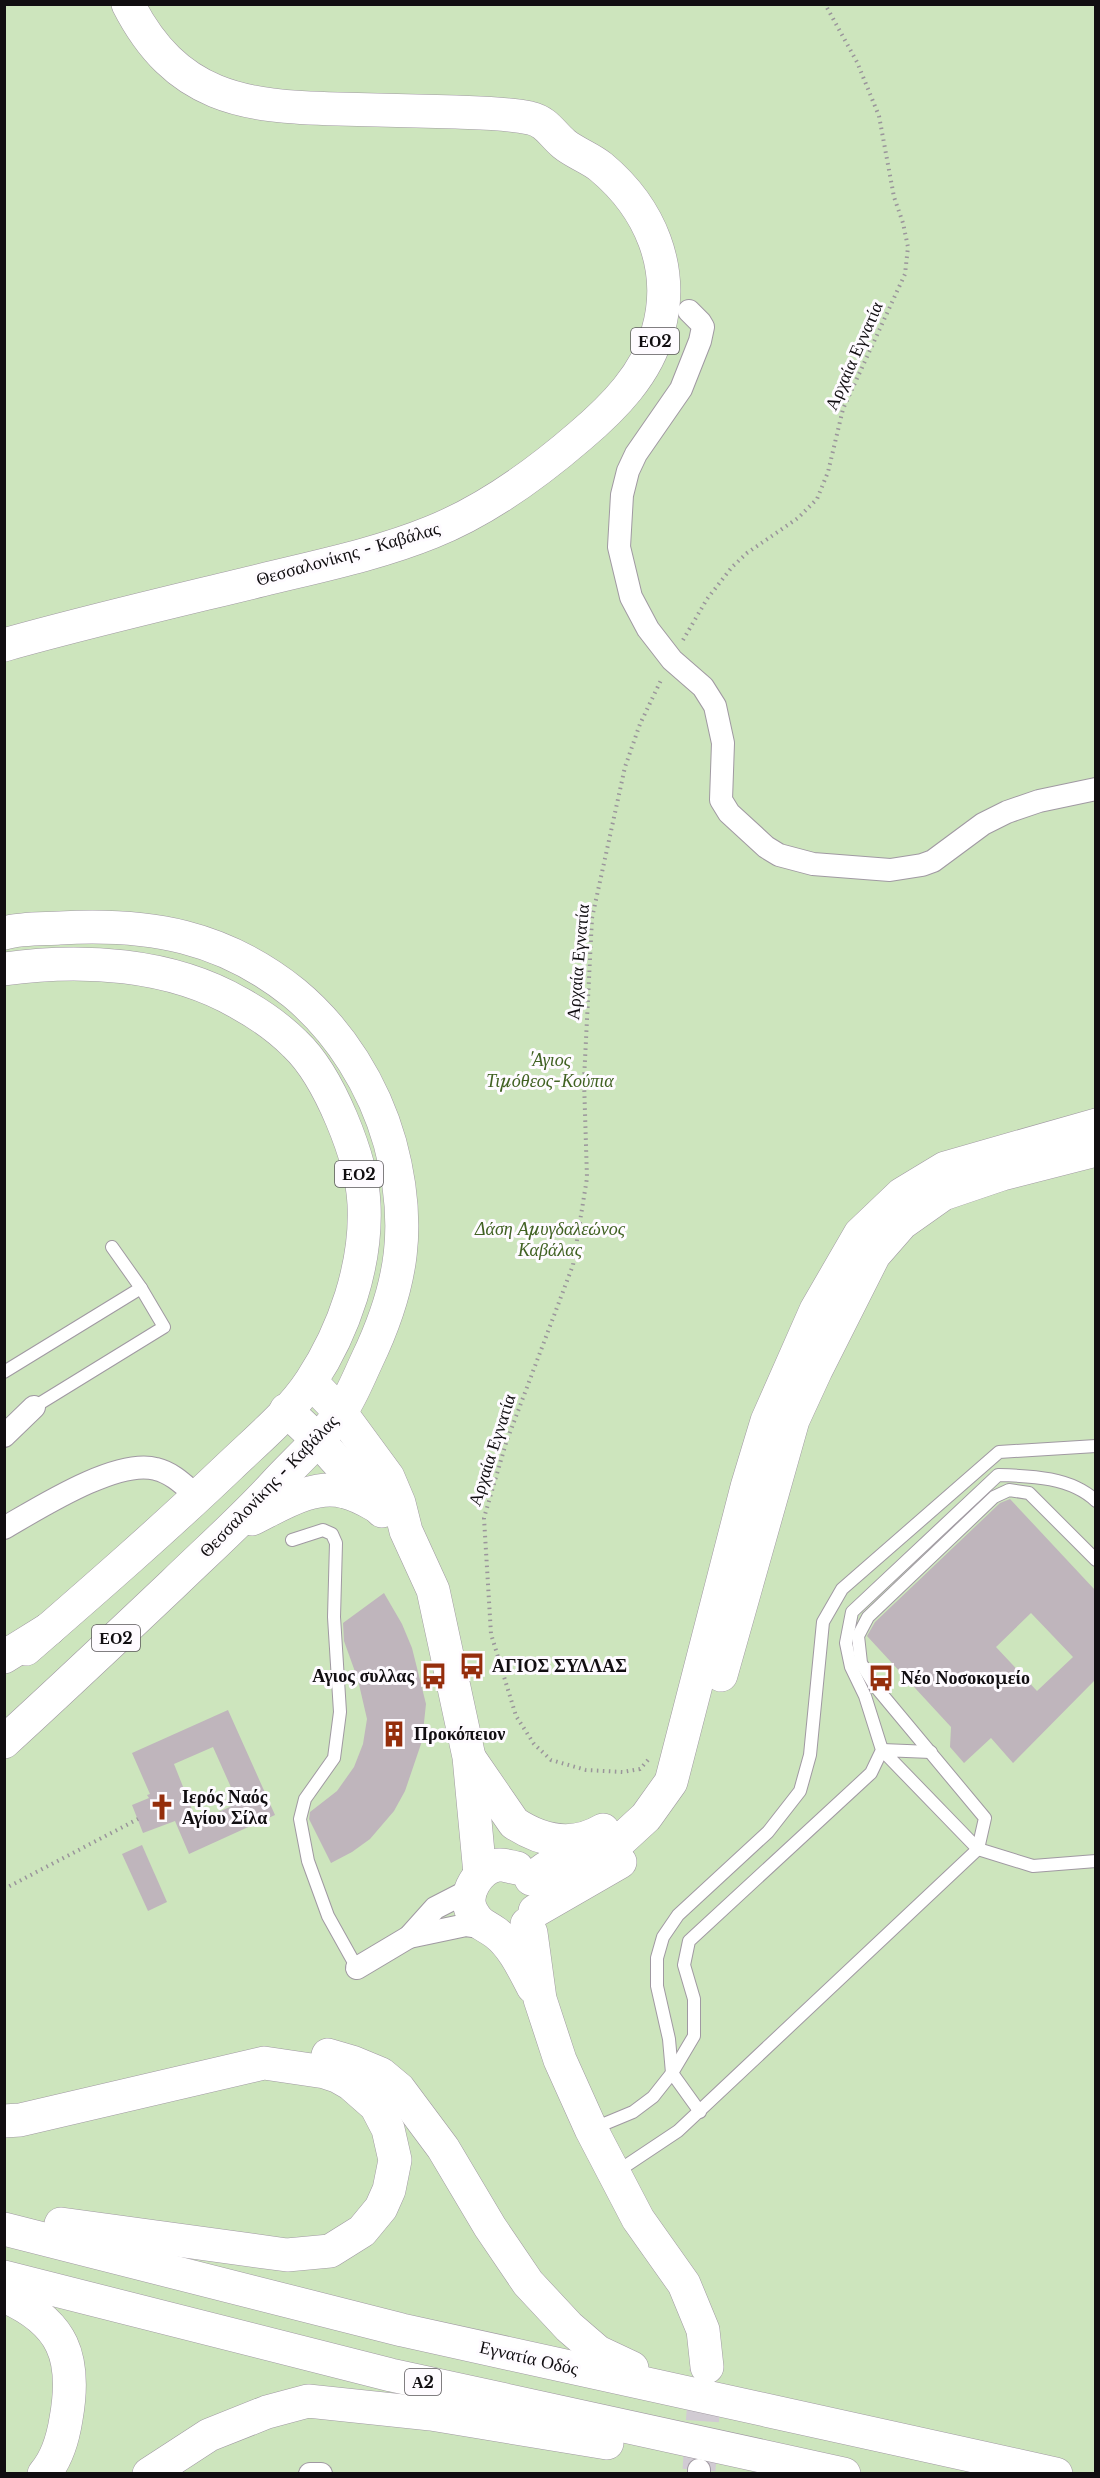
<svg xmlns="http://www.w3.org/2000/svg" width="1100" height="2478" font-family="'Libre Baskerville',serif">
  <rect width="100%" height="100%" fill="#f3ecf5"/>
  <path fill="#cde5bd" d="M5 5H1095V2473L5 2474Z"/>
  <g fill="#bfb5bc" fill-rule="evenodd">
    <path d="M1010 1499 1095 1590V1680L1013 1763 991 1738 964 1763 950 1747 951 1727 867 1636 875 1622 1000 1503ZM1031 1613 1073 1657 1037 1691 996 1647Z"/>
    <path d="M384 1593 402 1624 412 1648 426 1704 422 1741 405 1791 394 1811 370 1839 352 1852 331 1863 309 1819 310 1812 337 1791 354 1767 363 1744 367 1719 358 1680 344 1641 343 1623Z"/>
    <path d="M228 1710 275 1815 189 1854 175 1821 143 1833 132 1805 149 1798 147 1795 150 1794 132 1753ZM213 1747 238 1803 197 1822 174 1764Z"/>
    <path d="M142 1845 167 1902 148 1911 122 1854Z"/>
  </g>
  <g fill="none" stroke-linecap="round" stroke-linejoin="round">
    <path stroke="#d1cbd3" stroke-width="33" stroke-dasharray="33 16" stroke-linecap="butt" d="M699 2470 706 2370"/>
    <g stroke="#a099a2" stroke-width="14">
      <g id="lane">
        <path d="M112 1247 141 1288"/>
        <path d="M4 1372 141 1288 164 1327 34 1407"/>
        <path d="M292 1540 323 1530 332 1534 336 1543 334 1617 340 1712 334 1758 305 1799 300 1819 308 1861 328 1916 357 1968"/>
        <path d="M931 1752 882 1750 978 1849 1033 1866 1096 1861"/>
        <path d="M700 2112 672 2073 669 2039 657 1986V1958L663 1937 678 1915 768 1832 800 1791 810 1755 823 1622 842 1589 999 1452 1096 1446"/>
        <path d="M592 2129 633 2112 653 2097 672 2073 694 2036V1999L684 1965 689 1941 871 1773 882 1750 865 1696 851 1667 846 1643 852 1612 998 1475C1031 1476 1071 1477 1096 1501"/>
        <path d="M615 2173 678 2131 978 1849 985 1818 875 1686 861 1663 858 1636 868 1617 994 1497 1009 1490 1029 1493 1096 1560"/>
      </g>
    </g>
    <g stroke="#a099a2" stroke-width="24">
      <g id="street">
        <path d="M689 311 700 322 703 327 700 341 681 389 636 454 628 471 622 495 619 547 631 597 648 629 672 660 703 687 715 706 723 743 721 800 729 813 766 847 779 855 813 864 890 870 922 865 933 861 983 824 1007 812 1039 801 1096 789"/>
        <path d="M4 1436 34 1407"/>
        <path d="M4 1528C39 1508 117 1458 156 1469 173 1473 185 1486 198 1497"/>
        <path d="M409 1937 466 1925 487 1928"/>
        <path d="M357 1968 409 1937 435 1908 470 1890"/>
        <path d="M310 2474H321"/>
        <path d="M699 2474V2470"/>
      </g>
    </g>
    <g stroke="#a099a2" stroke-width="34">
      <g id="secondary">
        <path d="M311 1382 341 1413 388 1477 399 1503 406 1531 433 1590 469 1757 480 1874"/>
        <path d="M286 1410 317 1439 382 1511"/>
        <path d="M721 1675 793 1420 816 1370 874 1255 902 1223 943 1194 1002 1174 1096 1150"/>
        <path d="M470 1759 514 1823C541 1841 573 1848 603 1830"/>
        <path d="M517 1868C511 1867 503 1864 498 1865 479 1868 462 1894 472 1912 480 1926 484 1924 496 1933 513 1946 523 1968 533 1987"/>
        <path d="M531 1879 546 1868 587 1859 621 1840 646 1817 671 1782 747 1487 767 1421 816 1310 860 1234 902 1194 945 1168 1096 1125"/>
        <path d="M535 1911 620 1862"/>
        <path d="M527 1924 531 1933 540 1999 560 2060 591 2129 638 2219 684 2284 703 2330 707 2367"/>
      </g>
    </g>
    <g stroke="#a099a2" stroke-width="34">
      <g id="primary">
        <path d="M4 645C89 621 176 601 262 580 319 566 378 554 432 532 487 510 536 474 580 436 613 408 647 374 658 331 676 268 650 208 601 167 590 158 575 153 564 144 551 133 547 122 530 118 506 113 481 113 456 112 417 111 378 110 338 109 243 107 176 98 128 4"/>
        <path d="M4 933C22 928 42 929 60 928 150 923 223 936 294 993 340 1031 374 1086 390 1143 412 1224 403 1285 367 1360 359 1377 352 1395 342 1410 328 1433 294 1463 275 1484 243 1519 207 1551 173 1584 117 1637 61 1690 4 1742"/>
        <path d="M4 969C81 958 170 963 239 1003 259 1014 279 1028 295 1044 329 1076 362 1158 364 1204 367 1265 344 1331 311 1381 290 1413 257 1440 230 1466 164 1529 95 1589 26 1649"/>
        <path d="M252 1519C279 1506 313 1483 345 1492 358 1495 369 1502 380 1508"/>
      </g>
    </g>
    <g stroke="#a099a2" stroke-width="34">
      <g id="highway">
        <path d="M4 1657 49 1629"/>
        <path d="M328 2055 352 2062 381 2074 399 2089 443 2148 490 2227 528 2283 569 2327 598 2352 632 2368"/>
        <path d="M4 2121 20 2120 264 2063 325 2072 337 2076 351 2084 376 2106 388 2129 395 2160 389 2190 381 2208 362 2231 330 2251 287 2255 61 2224"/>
        <path d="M4 2229 402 2330 1056 2474"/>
        <path d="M4 2277 391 2375 844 2474"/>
        <path d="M4 2296C64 2322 77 2358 66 2419 63 2438 57 2459 44 2474"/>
        <path d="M149 2474 209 2435 267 2412 308 2401 431 2414 607 2443"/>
      </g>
    </g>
    <g stroke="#9a959b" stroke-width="4" stroke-dasharray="1.5 4.5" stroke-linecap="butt">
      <path d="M683 640 707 599 732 567 747 553 798 518 817 499 828 472 843 409 905 274 908 247 903 223 894 197 879 116 857 62 825 4"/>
      <path d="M648 1760 640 1769 623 1772 586 1770 551 1760 534 1744 516 1716 491 1634 484 1518 506 1443 573 1265 587 1178 584 1080 592 918 625 767 640 724 662 678"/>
      <path d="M4 1889 138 1819"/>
    </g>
    <use href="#lane" stroke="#fff" stroke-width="12"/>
    <use href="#street" stroke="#fff" stroke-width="22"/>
    <use href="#secondary" stroke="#fff" stroke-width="33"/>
    <use href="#primary" stroke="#fff" stroke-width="33"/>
    <use href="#highway" stroke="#fff" stroke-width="33"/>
  </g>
  <defs>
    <g id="bus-bare" transform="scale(2.07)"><path d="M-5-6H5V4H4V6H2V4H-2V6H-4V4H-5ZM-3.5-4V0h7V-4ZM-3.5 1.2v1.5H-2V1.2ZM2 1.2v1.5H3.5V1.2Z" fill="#952e0c" stroke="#fefbff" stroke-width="2.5" paint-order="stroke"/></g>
    <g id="building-bare" transform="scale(2.07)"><path d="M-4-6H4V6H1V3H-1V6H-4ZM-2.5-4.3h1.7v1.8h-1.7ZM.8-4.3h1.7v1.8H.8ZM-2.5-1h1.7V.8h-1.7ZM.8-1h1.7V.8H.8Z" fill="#952e0c" stroke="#fefbff" stroke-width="2.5" paint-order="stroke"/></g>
    <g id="church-bare" transform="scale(2.07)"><path d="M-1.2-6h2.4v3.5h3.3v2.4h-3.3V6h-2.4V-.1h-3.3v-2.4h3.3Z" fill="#952e0c" stroke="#fefbff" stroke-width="2.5" paint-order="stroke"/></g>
  </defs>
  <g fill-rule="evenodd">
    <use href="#bus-bare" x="472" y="1666"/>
    <use href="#bus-bare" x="434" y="1676"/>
    <use href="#bus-bare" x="881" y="1678"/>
    <use href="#building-bare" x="394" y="1734"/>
    <use href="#church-bare" x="162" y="1807"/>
  </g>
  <g text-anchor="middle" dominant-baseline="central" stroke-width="6" stroke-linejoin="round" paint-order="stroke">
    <g fill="#fefbff" stroke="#585558" stroke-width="1.5">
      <rect x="631" y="328" width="48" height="26" rx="4.5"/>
      <rect x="335" y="1161" width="48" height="26" rx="4.5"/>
      <rect x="92" y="1625" width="48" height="26" rx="4.5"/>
      <rect x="405" y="2369" width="36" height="26" rx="4.5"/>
    </g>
    <g font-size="16" font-weight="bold" fill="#110e11">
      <text x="655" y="341">ΕΟ2</text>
      <text x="359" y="1174">ΕΟ2</text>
      <text x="116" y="1638">ΕΟ2</text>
      <text x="423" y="2382">Α2</text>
    </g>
    <g font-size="18" fill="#110e11" stroke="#fefbff">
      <text transform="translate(854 356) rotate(-66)">Αρχαία Εγνατία</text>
      <text transform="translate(348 554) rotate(-16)">Θεσσαλονίκης - Καβάλας</text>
      <text transform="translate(578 962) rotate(-85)">Αρχαία Εγνατία</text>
      <text transform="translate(492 1450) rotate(-72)">Αρχαία Εγνατία</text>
      <text transform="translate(269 1486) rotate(-46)">Θεσσαλονίκης - Καβάλας</text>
      <text transform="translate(529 2358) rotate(13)">Εγνατία Οδός</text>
    </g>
    <g font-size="18" font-style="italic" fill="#416223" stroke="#fefbff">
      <text x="550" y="1060">'Αγιος<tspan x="550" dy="21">Τιμόθεος-Κούπια</tspan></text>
      <text x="550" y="1229">Δάση Αμυγδαλεώνος<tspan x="550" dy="21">Καβάλας</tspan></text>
    </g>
    <g font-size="18" font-weight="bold" fill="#110e11" stroke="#fefbff" text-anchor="start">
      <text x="492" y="1666">ΑΓΙΟΣ ΣΥΛΛΑΣ</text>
      <text x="414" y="1676" text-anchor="end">Αγιος συλλας</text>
      <text x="901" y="1678">Νέο Νοσοκομείο</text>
      <text x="414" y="1734">Προκόπειον</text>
      <text x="182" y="1797">Ιερός Ναός<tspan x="182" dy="21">Αγίου Σίλα</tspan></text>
    </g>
  </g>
  <rect width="1100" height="2478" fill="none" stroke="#110e11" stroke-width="12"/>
</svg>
